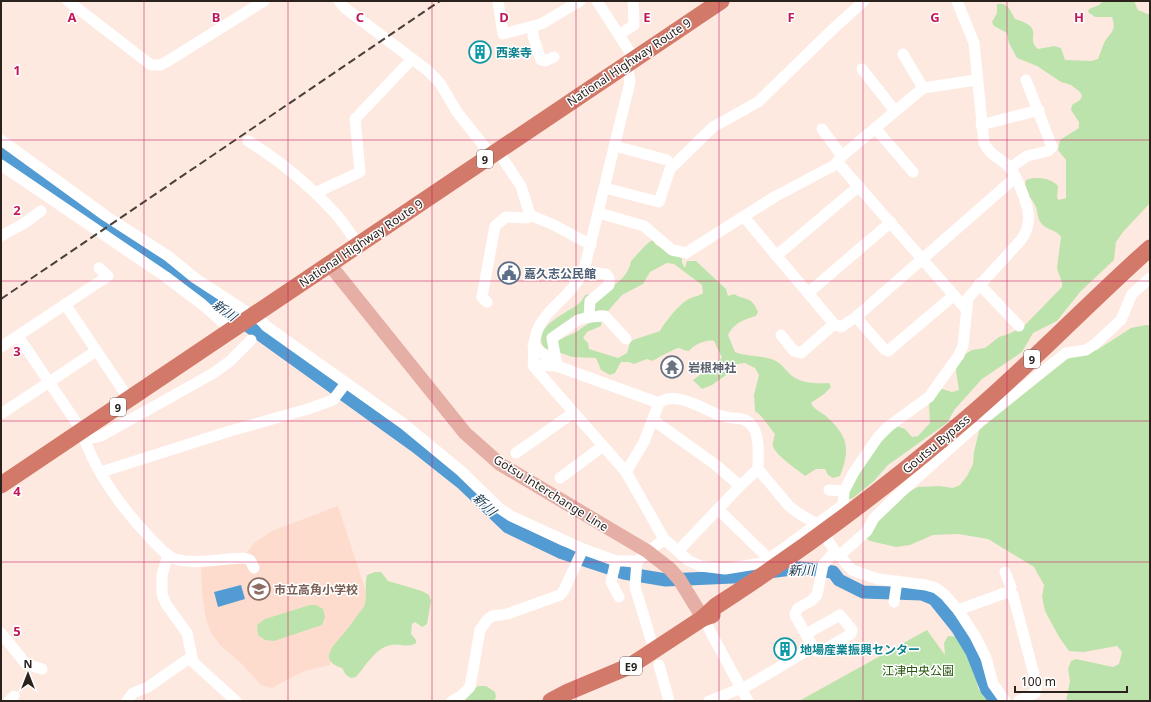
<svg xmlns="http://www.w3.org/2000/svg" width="1151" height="702" font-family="'Noto Sans','Noto Sans JP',sans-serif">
  <rect width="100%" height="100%" fill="#fee9e0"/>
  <path fill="#fedccd" d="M338 506 369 601 332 654 330 665 304 671 272 688 261 685 242 664 220 645 211 633 206 619 202 594 201 564 247 552 254 543 272 531Z"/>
  <g fill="#bde3ac">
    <path d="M1103 1H1134L1138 10 1150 15V203L1123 232 1116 242 1114 260 1080 292 1057 321 1033 333 1022 352 982 379 955 409 947 423 888 465 874 481 853 498 847 500 850 485 882 436 896 426 905 429 912 437 918 436 930 423 929 403 939 388 952 392 959 390 956 371 957 363 962 356 972 350 985 348 999 337 1011 333 1024 326 1062 287V283L1057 268 1061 237C1057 230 1046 230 1041 223 1037 218 1038 211 1035 205 1030 196 1023 191 1026 180 1036 176 1051 178 1058 186L1057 198 1059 200 1066 198V160L1058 150 1060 140 1079 128V122L1071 110 1072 105 1080 100 1082 96 1080 92 1071 85 1061 82 1037 66 1017 58 1009 43 1007 33 994 26 992 22 997 13V4C1008 2 1010 10 1015 19 1047 29 1024 37 1038 49L1054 46 1061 48 1065 60 1091 61 1098 59C1100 54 1102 48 1104 43 1110 32 1117 32 1112 17H1095L1088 12 1089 9 1099 5Z"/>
    <path d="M653 240 656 245 682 258V263L685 268 687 261H696L726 289 728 296 734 294C746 301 752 296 758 312L756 316C744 319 733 324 728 335L735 352C748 357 761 355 774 360 783 364 787 373 795 378 804 383 819 384 829 383L831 387 824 394 811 403C814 410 822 412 827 417 849 437 850 450 840 476L833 478 828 475 825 469H816L805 476C798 470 775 455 773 446 772 443 774 438 775 434 768 426 764 417 755 411L754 395 759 375 755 368 745 363 737 364 731 368 726 375 712 385 702 389 693 380 722 358 714 341C706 339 694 345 689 351 686 351 682 349 679 348 677 347 656 359 652 361L647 359 634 364 629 362H621L615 373 610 375 601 370 596 358 572 357 558 352 556 343C562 337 569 336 576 332 585 326 590 320 602 321L601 326 587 332 583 338 588 343 589 349 618 358 627 353 630 343 633 340 660 331C665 322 681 301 691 298 696 296 699 296 703 293L702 285 674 264 667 263 650 272 643 284 622 295 608 311 599 310 548 342V349L545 350C530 328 563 315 577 305 580 303 583 299 585 295 604 292 627 283 631 261 638 254 646 243 653 240Z"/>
    <path d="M1146 325H1150V701H1066L1070 681 1068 669 1071 661 1076 659 1113 667 1119 664 1122 652 1117 646 1084 652 1069 651 1059 637 1045 611 1042 597 1044 585 1034 567 988 539 958 534 933 535 910 545 896 547 870 541 867 539 878 519 906 493 918 487 939 486 953 488 960 485 967 476 973 464 974 452 980 427 1066 359 1097 350 1131 328Z"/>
    <path d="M375 572H381L388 581 422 591 429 595 431 601 427 624 422 627 415 622 412 624 411 634 416 640V643C408 648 400 644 391 645 375 648 366 666 356 677L351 678 346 675 342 668C317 660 334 645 344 633 351 625 357 615 364 607 368 597 364 586 367 575Z"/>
    <path d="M310 605H316L323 609 325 617 322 625 274 641 265 640 258 635 257 625 265 619Z"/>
    <path d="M927 630 945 655 944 643 948 636 958 637 966 646 971 659 976 674 978 688 988 701H799Z"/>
    <path d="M478 686H486L495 692 496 697 494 701H457Z"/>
  </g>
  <path fill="#529bd3" d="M241 585 245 599 218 607 214 592Z"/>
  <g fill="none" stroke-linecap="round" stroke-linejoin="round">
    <path stroke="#529bd3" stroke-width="13" d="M1 154 123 236 415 446 463 484 508 527 560 552 624 573 666 580 733 577 799 568 833 572 839 580 863 592 922 594 934 599 958 629 972 652 987 690 996 701"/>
    <g stroke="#fff" stroke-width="11">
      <path d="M68 1 151 65H160L168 61 264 1"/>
      <path d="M339 1 345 8 427 70 440 83 457 112 491 155"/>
      <path d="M498 1 503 34 541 24 580 1"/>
      <path d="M597 1 635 60"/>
      <path d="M533 26V36L541 60 545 61 554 57"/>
      <path d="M619 35 634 25 633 1"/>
      <path d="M903 54 923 88"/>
      <path d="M627 65 630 82 584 270C564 311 528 308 534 367L626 472 664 539 689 561 701 566 725 569 762 563 769 559 843 505 844 491 854 472 878 437 889 426 929 397 959 355 963 346 968 298 1021 240C1034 222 1028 206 1020 187 1017 181 1015 173 1010 168 1002 159 989 155 984 143L974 43 957 1"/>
      <path d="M862 69 895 111"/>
      <path d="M981 125 1039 110"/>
      <path d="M875 128 913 172"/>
      <path d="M822 129 842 156"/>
      <path d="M1 140 106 216 168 256 195 278 253 316"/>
      <path d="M248 141C279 160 308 184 333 211 343 221 350 234 359 245"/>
      <path d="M615 146 667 160"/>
      <path d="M497 150 521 186 530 215 554 225 591 245"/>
      <path d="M838 163 966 309"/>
      <path d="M1 165 166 277 203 305 231 330"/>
      <path d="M1010 168 1027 156 1048 151 1052 147 1026 80"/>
      <path d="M605 188 659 202 670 169 713 127 758 102 833 29 864 1"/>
      <path d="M315 193 360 172 355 119 412 59"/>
      <path d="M599 213 644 226 672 250 686 253 776 196 835 165 842 156 923 88 976 80"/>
      <path d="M744 217 834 324 841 327 856 317 1016 177"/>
      <path d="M1 236 23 224 41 211"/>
      <path d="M776 256 859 186"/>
      <path d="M582 275 595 273 606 274 609 278V285L590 301 589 317"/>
      <path d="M979 284 1019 326"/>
      <path d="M808 293 891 222"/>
      <path d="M487 302 482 297 495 226 506 217 528 218 530 215"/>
      <path d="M65 304 129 399"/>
      <path d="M256 314 266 326 404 424 461 471 499 508 511 516 583 549 616 561H637L664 539"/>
      <path d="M856 317 884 349 888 351 953 296"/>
      <path d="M781 335 794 351 801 353 834 324"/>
      <path d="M18 336 82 431C93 470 124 511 152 540 159 547 166 556 175 559 198 565 222 558 245 558L250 560 254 568"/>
      <path d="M533 345 557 366 659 403 644 442 626 472"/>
      <path d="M1 347 108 276 99 268"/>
      <path d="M533 365 557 366 552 338 578 320 589 317 605 316 626 339"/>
      <path d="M659 403C675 389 706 411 722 416 734 420 745 415 753 427 760 438 758 456 758 469"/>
      <path d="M1 414 96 351"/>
      <path d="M653 420 716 465 740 486 718 509 769 559"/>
      <path d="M84 440 101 436 212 374 229 362 251 340"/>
      <path d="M516 453 573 413"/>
      <path d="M101 472 230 431 308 409 333 400 346 383"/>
      <path d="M560 478 603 446"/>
      <path d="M740 486 758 469 789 506 798 513 817 524 835 551 852 570 878 579 926 585 936 588 945 595 958 610 975 636 986 658 993 684 1005 701"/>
      <path d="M829 490 844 491"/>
      <path d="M678 551 718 509"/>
      <path d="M168 555 162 575V594L166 604 187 633 193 662 236 701"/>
      <path d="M839 556 867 531 874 518 899 494 981 421 1066 353 1086 350 1095 344 1121 320 1132 294 1150 278"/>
      <path d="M616 561 611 582 619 597"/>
      <path d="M637 561 635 587 651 640"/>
      <path d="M1005 572 1011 587 1009 593"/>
      <path d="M894 602 897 581"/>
      <path d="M958 610 1005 593H1011L1013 595 1037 686 1035 693 1019 701"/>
      <path d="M703 618 748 701"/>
      <path d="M1 633 26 664 42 669"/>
      <path d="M806 634 840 615 852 630 851 634 822 651H816L813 647 796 617 795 614 798 608 811 601 817 595 823 565 835 551"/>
      <path d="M659 665 669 701"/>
      <path d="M9 701 14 696"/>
      <path d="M127 701 133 693 148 687 191 657"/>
      <path d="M452 701 461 696 470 687 480 630 487 620 492 616 507 614 560 595 564 590 583 549"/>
      <path d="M709 701 749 685 813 647"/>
    </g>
    <path stroke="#e5afa5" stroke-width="14" d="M330 265 465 433 500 464 647 551 670 569 679 579 703 618"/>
    <g stroke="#d37969" stroke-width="17">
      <path d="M1 485 721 1"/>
      <path d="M703 618 716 606C803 550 887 487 966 419 1030 365 1087 304 1150 248"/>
      <path d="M551 701 568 692 630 666 703 618 712 615"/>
    </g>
    <path stroke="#4a403b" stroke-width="2" stroke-dasharray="8 4" stroke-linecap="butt" d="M1 299 440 1"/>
  </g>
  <path fill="none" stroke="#c2185b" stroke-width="1" stroke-opacity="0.55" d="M144 1V701M288 1V701M432 1V701M576 1V701M719 1V701M863 1V701M1007 1V701M1 140H1150M1 281H1150M1 421H1150M1 562H1150"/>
  <defs>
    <g id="building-ring" transform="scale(1.15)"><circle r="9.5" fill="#fff" stroke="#0f9aa8" stroke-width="1.5"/><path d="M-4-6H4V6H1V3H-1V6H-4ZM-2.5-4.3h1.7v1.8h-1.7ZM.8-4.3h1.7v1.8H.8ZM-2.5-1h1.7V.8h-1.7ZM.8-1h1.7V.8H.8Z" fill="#0f9aa8"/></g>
    <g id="civic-ring" transform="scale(1.15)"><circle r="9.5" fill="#fff" stroke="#5c6f8a" stroke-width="1.5"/><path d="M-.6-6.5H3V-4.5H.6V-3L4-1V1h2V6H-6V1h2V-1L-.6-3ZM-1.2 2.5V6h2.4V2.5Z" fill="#5c6f8a"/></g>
    <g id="temple-ring" transform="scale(1.15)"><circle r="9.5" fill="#fff" stroke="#6b7280" stroke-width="1.5"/><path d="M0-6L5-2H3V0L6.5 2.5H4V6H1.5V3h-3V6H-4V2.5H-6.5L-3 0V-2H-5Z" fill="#6b7280"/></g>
    <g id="school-ring" transform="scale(1.15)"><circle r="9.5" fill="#fff" stroke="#8d6e63" stroke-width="1.5"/><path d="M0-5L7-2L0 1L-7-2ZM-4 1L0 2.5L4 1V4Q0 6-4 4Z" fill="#8d6e63"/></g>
  </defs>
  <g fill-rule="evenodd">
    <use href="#building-ring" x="480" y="52"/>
    <use href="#civic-ring" x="509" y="273"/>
    <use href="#temple-ring" x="672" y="367"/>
    <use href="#school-ring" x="259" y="589"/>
    <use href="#building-ring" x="785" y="649"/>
  </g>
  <g text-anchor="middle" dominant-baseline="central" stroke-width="3" stroke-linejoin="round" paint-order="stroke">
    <g fill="#fff" stroke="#6b6462" stroke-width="1">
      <rect x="477" y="150" width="16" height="18" rx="3"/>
      <rect x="1024" y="350" width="16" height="18" rx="3"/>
      <rect x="110" y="398" width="16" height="18" rx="3"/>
      <rect x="620" y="657" width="22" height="18" rx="3"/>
    </g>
    <g font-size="11" font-weight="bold" fill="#2b221e">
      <text x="485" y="159">9</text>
      <text x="1032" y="359">9</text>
      <text x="118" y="407">9</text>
      <text x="631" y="666">E9</text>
    </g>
    <g font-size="12" font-weight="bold" fill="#0d838f" stroke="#fff" text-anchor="start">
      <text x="496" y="52">西楽寺</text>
      <text x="800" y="649">地場産業振興センター</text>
    </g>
    <g font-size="12" fill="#2b221e" stroke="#fff">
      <text transform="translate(629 62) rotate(-34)">National Highway Route 9</text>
      <text transform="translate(361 243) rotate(-34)">National Highway Route 9</text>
      <text transform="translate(936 444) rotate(-40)">Goutsu Bypass</text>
      <text transform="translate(551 493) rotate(32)">Gotsu Interchange Line</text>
    </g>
    <g font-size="12" font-weight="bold" fill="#4e5e75" stroke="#fff" text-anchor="start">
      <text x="524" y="273">嘉久志公民館</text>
    </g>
    <g font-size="12" font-weight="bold" fill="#5b616d" stroke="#fff" text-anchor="start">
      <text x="688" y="367">岩根神社</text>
    </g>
    <g font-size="12" font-weight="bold" fill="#785e54" stroke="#fff" text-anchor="start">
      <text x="274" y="589">市立高角小学校</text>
    </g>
    <g font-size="12" fill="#29570d" stroke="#fff">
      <text x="918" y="670">江津中央公園</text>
    </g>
    <g font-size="13" font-style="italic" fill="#17364e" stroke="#fff">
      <text transform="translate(225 310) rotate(36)">新川</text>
      <text transform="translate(485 504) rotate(43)">新川</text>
      <text x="801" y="570">新川</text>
    </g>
  </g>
  <g font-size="13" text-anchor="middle" font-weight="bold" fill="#c2185b" stroke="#fff" stroke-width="3" stroke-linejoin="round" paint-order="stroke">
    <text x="72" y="22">A</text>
    <text x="216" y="22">B</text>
    <text x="360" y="22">C</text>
    <text x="504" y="22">D</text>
    <text x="647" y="22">E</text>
    <text x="791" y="22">F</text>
    <text x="935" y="22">G</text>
    <text x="1079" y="22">H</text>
    <text x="17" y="75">1</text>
    <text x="17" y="215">2</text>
    <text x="17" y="356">3</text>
    <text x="17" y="496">4</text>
    <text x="17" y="636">5</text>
  </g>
  <rect width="1151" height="702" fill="none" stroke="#2b221e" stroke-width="4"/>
  <g transform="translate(28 674)" stroke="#ffffff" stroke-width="3" paint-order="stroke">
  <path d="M0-3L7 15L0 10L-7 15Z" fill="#2b221e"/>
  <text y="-6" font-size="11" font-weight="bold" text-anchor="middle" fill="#2b221e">N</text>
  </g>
  <path d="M1015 686v6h112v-6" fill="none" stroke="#2b221e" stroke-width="2"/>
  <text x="1021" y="686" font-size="12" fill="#2b221e" stroke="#ffffff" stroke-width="3" paint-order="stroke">100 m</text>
</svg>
